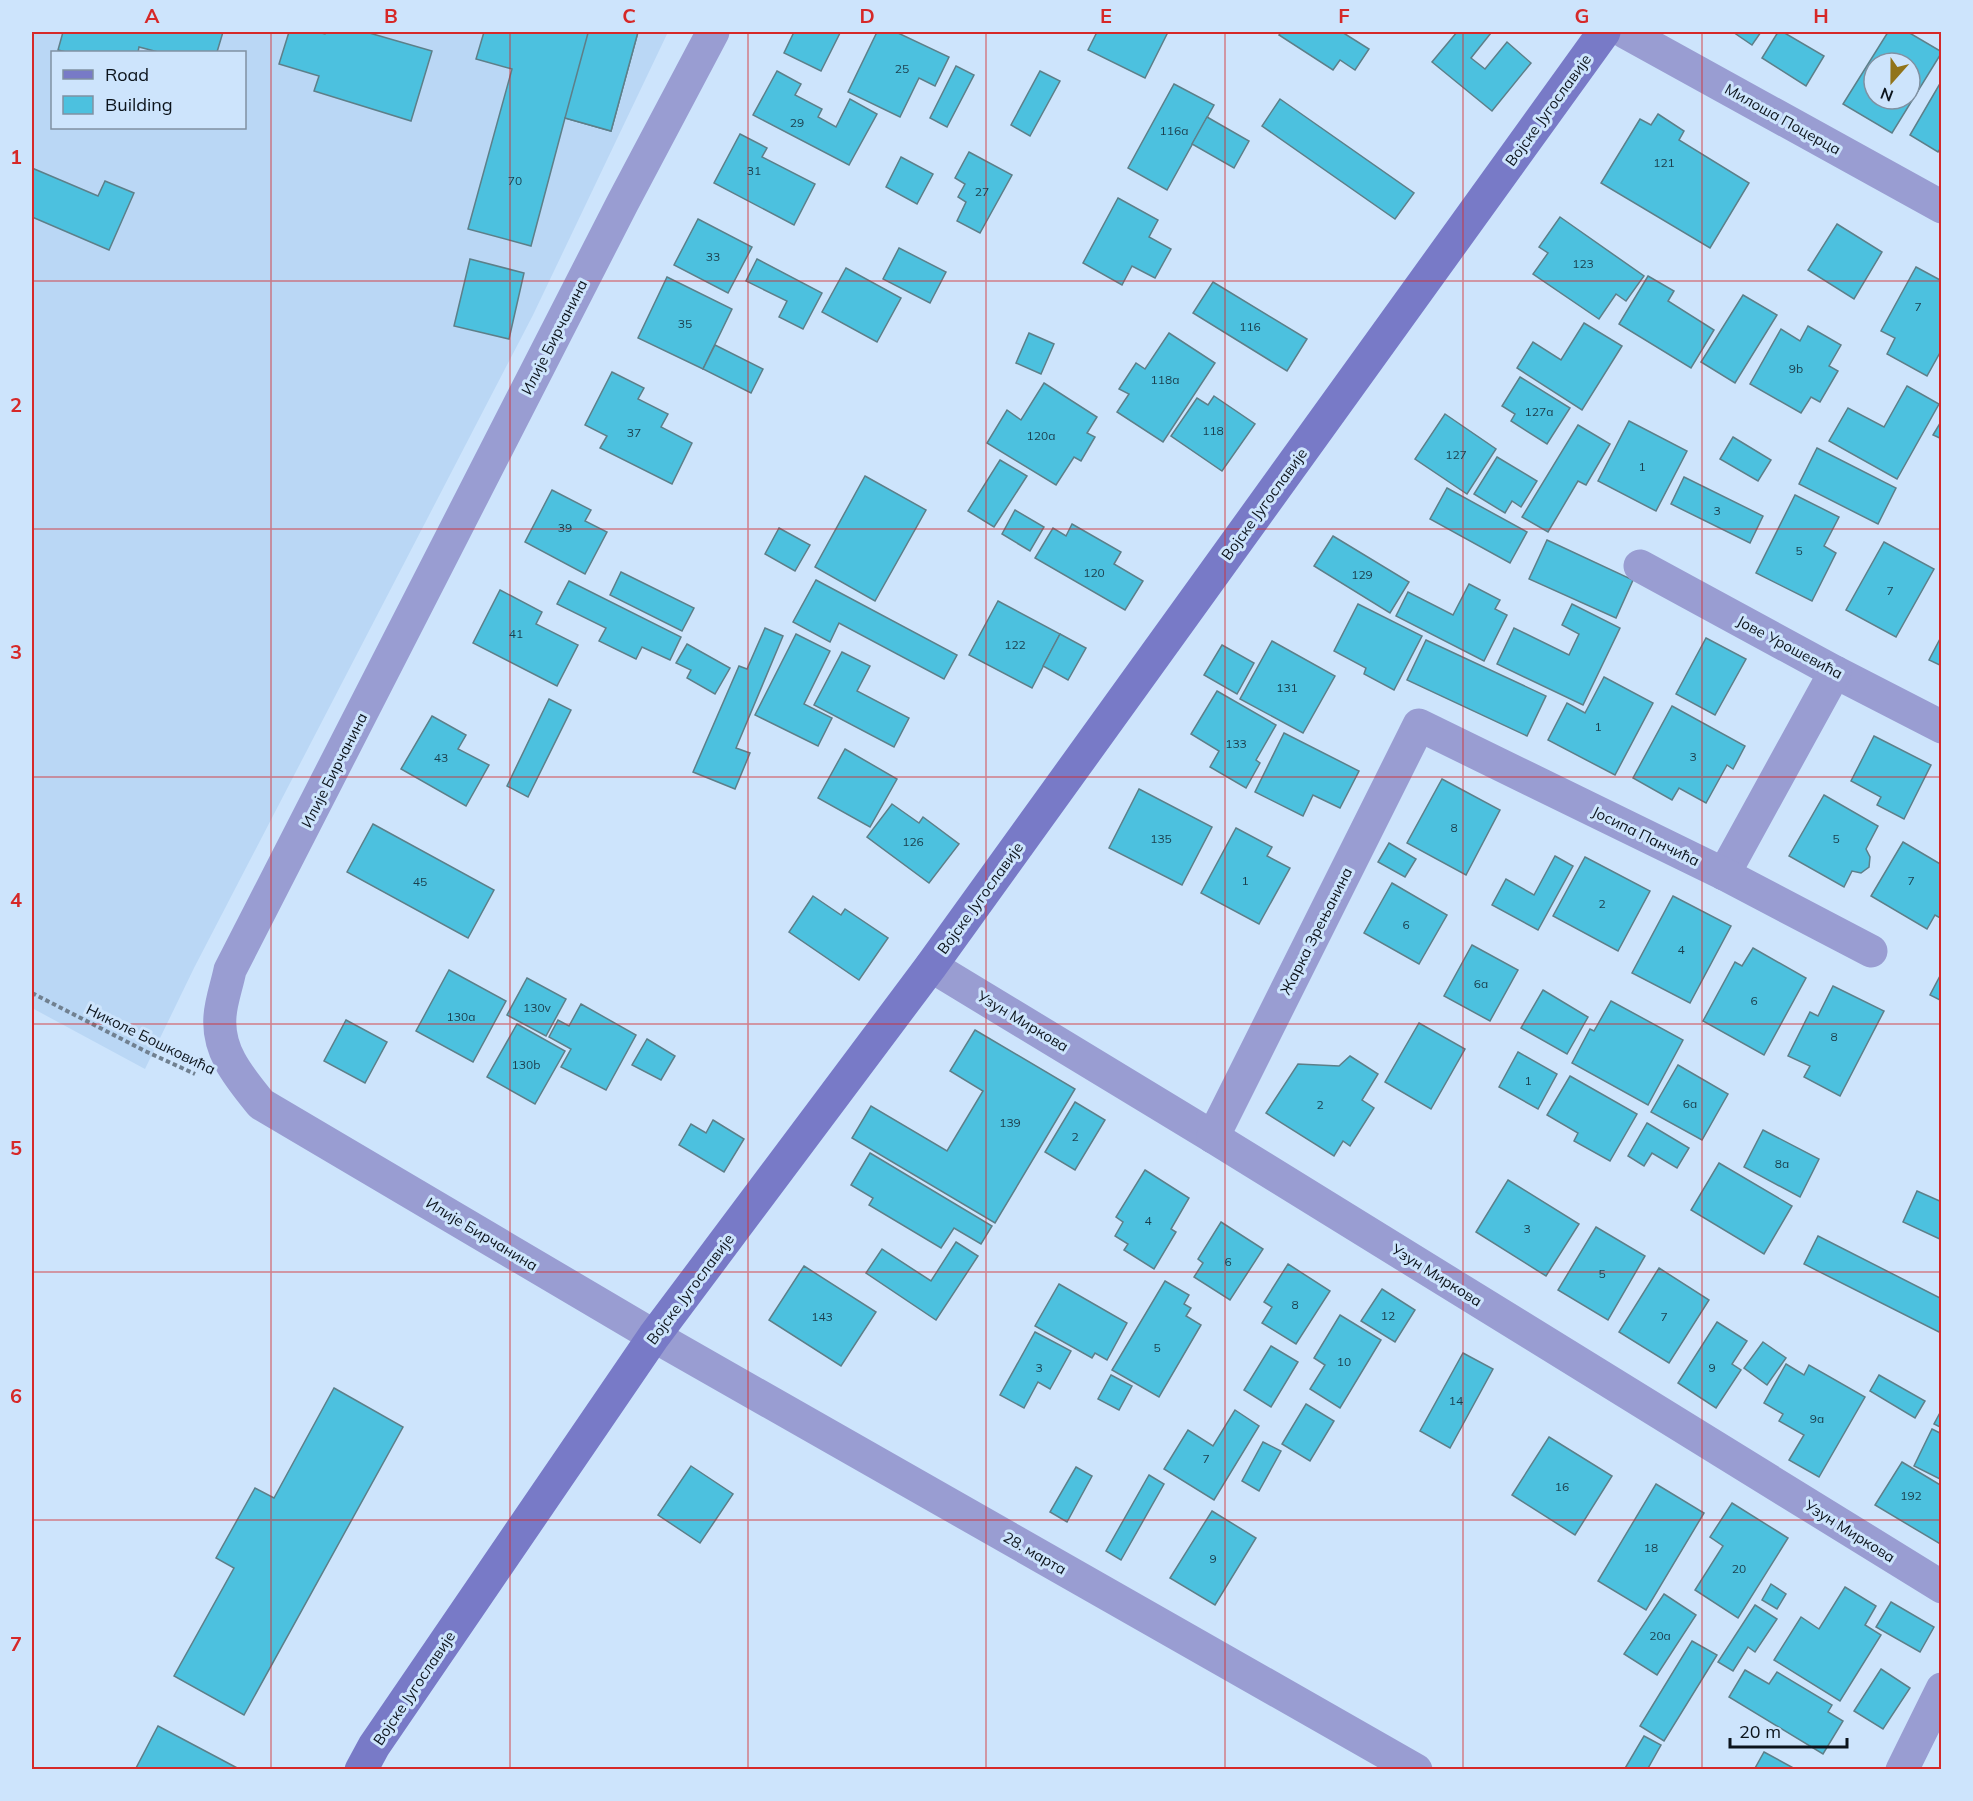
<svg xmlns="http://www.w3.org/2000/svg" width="1973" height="1801" font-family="Mulish,sans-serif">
  <rect width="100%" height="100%" fill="#cde4fc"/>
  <path fill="#bad7f5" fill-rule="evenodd" d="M32 32H668L533 315 194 968 145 1069 32 1008ZM52 52H244V128H52Z"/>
  <g fill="#4cc1df" stroke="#5d7f89" stroke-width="1.5" fill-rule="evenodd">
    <path d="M63 32H223L217 52H158L139 47 138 52H66L58 50Z"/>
    <path d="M289 32H317L325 34 326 32H366L432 51 411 121 314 91 319 76 279 64Z"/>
    <path d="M484 32H638L611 131 565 118 531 246 468 229 512 69 476 59Z"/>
    <path d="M583 32H638L611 131 565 118 588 33Z"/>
    <path d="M794 32H836L840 33 821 71 784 53Z"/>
    <path d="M877 32H896L949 57 935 86 919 78 900 117 848 92Z"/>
    <path d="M1097 32H1168L1145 78 1088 50Z"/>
    <path d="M1281 32H1342L1369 49 1355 70 1340 60 1333 70 1279 35Z"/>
    <path d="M1457 32 1491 33 1471 58 1485 69 1507 42 1531 63 1492 111 1432 62Z"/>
    <path d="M1733 32H1761L1752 45Z"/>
    <path d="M1778 32H1783L1824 56 1806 86 1762 58Z"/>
    <path d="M1888 32H1908L1942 52 1892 133 1843 104ZM1874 63H1910V99H1874Z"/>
    <path d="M956 66 974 75 947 127 930 118Z"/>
    <path d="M777 71 801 84 795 95 822 109 818 117 836 127 850 99 877 114 849 165 753 115Z"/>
    <path d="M1040 71 1060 81 1030 136 1011 125Z"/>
    <path d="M1942 80V146L1938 152 1910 135Z"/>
    <path d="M1174 84 1214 105 1167 190 1128 168Z"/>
    <path d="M1280 99 1414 193 1395 219 1262 126Z"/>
    <path d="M1658 114 1684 131 1679 140 1749 183 1710 248 1601 183 1640 119 1651 125Z"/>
    <path d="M1207 117 1249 141 1234 168 1192 144Z"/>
    <path d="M740 134 767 148 762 157 815 184 794 225 714 183Z"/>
    <path d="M969 152 1012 175 980 233 957 221 966 202 958 197 965 184 955 178Z"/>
    <path d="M901 157 933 174 917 204 886 187Z"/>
    <path d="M32 168 98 196 105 181 134 193 109 250 32 217Z"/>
    <path d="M1118 198 1158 220 1149 237 1171 249 1155 278 1132 266 1122 285 1083 263Z"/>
    <path d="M1560 217 1644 276 1626 301 1616 294 1599 319 1533 274 1548 253 1539 247Z"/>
    <path d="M698 219 752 247 728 293 674 265Z"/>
    <path d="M1837 224 1882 252 1854 299 1808 270Z"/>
    <path d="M899 248 946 272 930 303 883 279Z"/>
    <path d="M470 259 524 273 509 339 454 326Z"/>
    <path d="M757 259 822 293 803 329 779 317 787 301 746 281Z"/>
    <path d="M1916 267 1942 281V349L1927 376 1887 354 1895 338 1881 331Z"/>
    <path d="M846 268 901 298 877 342 822 312Z"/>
    <path d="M1648 276 1674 291 1668 301 1714 330 1691 368 1619 324Z"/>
    <path d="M667 277 732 309 703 369 638 338Z"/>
    <path d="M1213 282 1307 339 1287 371 1193 313Z"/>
    <path d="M1743 295 1777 315 1735 383 1701 362Z"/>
    <path d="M1584 323 1622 346 1582 410 1517 368 1533 342 1561 360Z"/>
    <path d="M1808 326 1841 345 1829 366 1838 371 1820 402 1811 397 1801 413 1750 384 1781 329 1800 341Z"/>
    <path d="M1029 333 1054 344 1041 374 1016 363Z"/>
    <path d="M1169 333 1215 363 1163 442 1117 412 1129 394 1119 389 1136 363 1145 369Z"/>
    <path d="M715 345 763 369 751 393 703 369Z"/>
    <path d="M612 372 644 388 638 399 668 414 661 427 692 443 672 484 600 448 607 436 585 425Z"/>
    <path d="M1520 377 1570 408 1547 444 1511 421 1515 414 1502 406Z"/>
    <path d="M1044 383 1097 417 1087 433 1095 437 1081 461 1074 457 1056 485 987 443 1007 410 1021 420Z"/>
    <path d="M1907 386 1939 404 1897 479 1829 441 1848 408 1884 427Z"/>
    <path d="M1214 396 1255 424 1222 471 1171 436 1197 398 1208 405Z"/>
    <path d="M1445 414 1496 449 1467 494 1415 459Z"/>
    <path d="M1942 420V439L1933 435Z"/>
    <path d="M1629 421 1687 451 1656 511 1598 481Z"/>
    <path d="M1578 425 1610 444 1586 485 1578 481 1548 532 1522 517Z"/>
    <path d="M1733 437 1771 460 1758 481 1720 459Z"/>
    <path d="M1817 448 1896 488 1878 524 1799 484Z"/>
    <path d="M1497 457 1537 481 1521 507 1512 501 1505 513 1474 494Z"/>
    <path d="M1000 460 1027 476 994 527 968 511Z"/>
    <path d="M865 476 926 510 875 601 815 567Z"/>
    <path d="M1684 477 1763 516 1750 543 1671 504Z"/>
    <path d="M1447 488 1527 532 1510 563 1430 519Z"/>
    <path d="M552 490 591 510 585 521 607 532 585 574 525 542Z"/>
    <path d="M1795 495 1839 517 1824 546 1836 553 1812 601 1756 573Z"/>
    <path d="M1015 510 1044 527 1030 551 1002 534Z"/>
    <path d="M1072 524 1121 552 1114 564 1143 581 1125 610 1035 558 1053 528 1066 536Z"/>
    <path d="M779 528 810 545 795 571 765 554Z"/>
    <path d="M1333 536 1409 582 1390 613 1314 566Z"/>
    <path d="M1547 540 1633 580 1616 618 1529 579Z"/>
    <path d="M1884 542 1934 569 1896 637 1846 610Z"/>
    <path d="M621 572 694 608 682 631 610 595Z"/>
    <path d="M816 580 957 655 944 679 839 623 830 642 793 622Z"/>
    <path d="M569 581 681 637 670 660 642 647 636 659 599 641 606 628 557 604Z"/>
    <path d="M1469 584 1500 600 1495 609 1507 615 1484 661 1396 616 1408 592 1453 615Z"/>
    <path d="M500 590 542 612 536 624 578 645 557 686 473 643Z"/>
    <path d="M998 601 1060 634 1032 688 969 655Z"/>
    <path d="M1358 604 1422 636 1394 690 1364 674 1366 668 1334 651Z"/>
    <path d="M1572 604 1620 628 1583 705 1497 664 1514 628 1569 655 1579 634 1562 625Z"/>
    <path d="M765 628 783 636 736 748 750 753 735 789 693 772 739 666 747 669Z"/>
    <path d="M796 634 830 651 804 704 832 718 818 746 755 715Z"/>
    <path d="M1060 634 1086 648 1068 680 1043 666Z"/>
    <path d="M1942 635V666L1929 660Z"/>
    <path d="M1706 638 1746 659 1715 715 1676 694Z"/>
    <path d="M1426 640 1546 696 1527 736 1407 680Z"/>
    <path d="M1272 641 1335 676 1303 733 1240 699Z"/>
    <path d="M687 644 730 668 715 694 687 678 691 670 676 663Z"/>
    <path d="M1222 645 1254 663 1237 694 1204 675Z"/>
    <path d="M842 652 870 666 857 691 909 718 894 747 814 705Z"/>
    <path d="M1604 677 1653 703 1615 775 1548 740 1567 703 1585 713Z"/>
    <path d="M1217 691 1276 725 1256 760 1260 763 1246 788 1210 767 1219 751 1191 734Z"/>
    <path d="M549 699 571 710 528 797 507 786Z"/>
    <path d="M1672 706 1745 746 1733 769 1727 765 1706 803 1679 788 1672 800 1633 778Z"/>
    <path d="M432 716 466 735 458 749 489 765 466 806 401 769Z"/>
    <path d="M1284 733 1359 771 1340 808 1313 795 1303 816 1255 792Z"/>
    <path d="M1874 736 1931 765 1904 819 1877 805 1881 797 1851 781Z"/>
    <path d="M845 749 897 779 870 827 818 798Z"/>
    <path d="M1442 779 1500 810 1466 875 1407 843Z"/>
    <path d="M1139 789 1212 827 1182 885 1109 848Z"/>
    <path d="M1824 795 1878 826 1866 849 1870 857 1869 867 1861 873 1852 871 1844 887 1789 856Z"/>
    <path d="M892 804 919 823 923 817 959 844 929 883 867 837Z"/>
    <path d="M373 824 494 890 468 938 347 872Z"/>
    <path d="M1236 828 1272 847 1267 856 1290 868 1259 924 1201 893Z"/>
    <path d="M1903 842 1942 865V919L1935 915 1927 929 1871 896Z"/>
    <path d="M1389 843 1416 859 1405 877 1378 862Z"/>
    <path d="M1555 856 1573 866 1538 930 1492 905 1506 879 1534 895Z"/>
    <path d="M1585 857 1650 891 1618 951 1553 916Z"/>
    <path d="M1392 883 1447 915 1419 964 1364 933Z"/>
    <path d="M813 896 841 915 845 909 888 938 859 980 789 932Z"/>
    <path d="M1673 896 1731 926 1690 1003 1632 973Z"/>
    <path d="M1472 945 1518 970 1490 1021 1444 996Z"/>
    <path d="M1753 948 1806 978 1764 1055 1703 1021 1735 962 1742 966Z"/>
    <path d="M449 970 506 1001 473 1062 416 1031Z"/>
    <path d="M1941 974H1942V1001L1930 995Z"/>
    <path d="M527 978 566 999 546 1036 507 1015Z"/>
    <path d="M1833 986 1884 1011 1840 1096 1804 1077 1810 1066 1788 1056 1810 1012 1818 1016Z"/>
    <path d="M1543 990 1588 1017 1567 1054 1521 1028Z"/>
    <path d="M1611 1001 1683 1040 1648 1105 1572 1063 1590 1029 1594 1031Z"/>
    <path d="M581 1004 636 1035 606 1090 561 1067 571 1049 549 1037 558 1020 569 1026Z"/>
    <path d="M346 1020 387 1042 365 1083 324 1061Z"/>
    <path d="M1419 1023 1465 1049 1431 1109 1385 1082Z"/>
    <path d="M517 1024 565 1051 535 1104 487 1077Z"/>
    <path d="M975 1030 1075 1089 995 1223 852 1138 871 1106 947 1151 983 1091 950 1071Z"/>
    <path d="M647 1039 675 1056 661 1080 632 1065Z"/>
    <path d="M1518 1052 1557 1074 1538 1109 1499 1087Z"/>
    <path d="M1350 1056 1378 1074 1362 1100 1374 1108 1350 1146 1343 1141 1334 1156 1266 1113 1298 1064 1339 1066Z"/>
    <path d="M1678 1065 1728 1094 1702 1140 1651 1112Z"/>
    <path d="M1570 1076 1637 1114 1610 1161 1574 1141 1578 1133 1547 1115Z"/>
    <path d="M1075 1102 1105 1120 1075 1170 1045 1152Z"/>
    <path d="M713 1120 744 1139 724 1172 679 1145 691 1124 706 1133Z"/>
    <path d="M1647 1123 1689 1148 1677 1168 1652 1153 1644 1166 1628 1156Z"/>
    <path d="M1763 1130 1819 1159 1800 1197 1744 1167Z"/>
    <path d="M870 1153 992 1226 981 1244 954 1228 941 1248 869 1205 873 1198 851 1185Z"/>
    <path d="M1719 1163 1792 1206 1764 1254 1691 1210Z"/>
    <path d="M1145 1170 1189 1198 1171 1229 1176 1232 1154 1269 1124 1250 1128 1244 1115 1236 1123 1222 1116 1217Z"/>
    <path d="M1508 1180 1579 1224 1546 1276 1476 1232Z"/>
    <path d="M1917 1191 1942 1202V1240L1903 1222Z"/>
    <path d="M1221 1222 1263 1249 1230 1300 1194 1277 1203 1263 1198 1259Z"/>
    <path d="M1596 1227 1645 1256 1608 1320 1558 1290Z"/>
    <path d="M1818 1236 1942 1299V1327L1939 1332 1804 1264Z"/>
    <path d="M956 1242 978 1256 936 1320 866 1273 882 1249 931 1281Z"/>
    <path d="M1288 1264 1330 1291 1296 1344 1262 1323 1272 1307 1264 1302Z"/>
    <path d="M804 1266 876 1312 841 1366 769 1320Z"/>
    <path d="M1659 1268 1709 1300 1669 1363 1619 1332Z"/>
    <path d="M1165 1281 1189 1295 1184 1304 1191 1308 1186 1316 1201 1325 1159 1397 1112 1370Z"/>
    <path d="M1059 1284 1127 1323 1107 1360 1095 1353 1092 1358 1035 1326Z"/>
    <path d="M1382 1289 1415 1310 1395 1342 1361 1321Z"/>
    <path d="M1340 1315 1381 1340 1340 1408 1310 1389 1325 1365 1314 1358Z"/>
    <path d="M1717 1322 1747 1341 1732 1364 1741 1370 1716 1408 1678 1383Z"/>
    <path d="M1035 1332 1071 1351 1050 1389 1038 1382 1024 1408 1000 1395Z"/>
    <path d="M1763 1342 1786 1358 1767 1385 1744 1368Z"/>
    <path d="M1271 1346 1298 1362 1271 1407 1244 1390Z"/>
    <path d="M1463 1353 1493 1369 1450 1448 1420 1431Z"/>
    <path d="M1786 1364 1804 1375 1809 1365 1865 1397 1819 1477 1789 1460 1804 1435 1779 1421 1783 1414 1764 1403Z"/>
    <path d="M1111 1375 1132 1386 1119 1410 1098 1399Z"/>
    <path d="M1879 1375 1925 1401 1915 1418 1870 1391Z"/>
    <path d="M334 1388 403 1427 244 1715 174 1676 234 1568 216 1558 255 1488 274 1498Z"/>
    <path d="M1306 1404 1334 1421 1310 1461 1282 1444Z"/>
    <path d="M1942 1409V1428L1934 1424Z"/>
    <path d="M1235 1410 1259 1426 1214 1500 1164 1469 1188 1430 1213 1446Z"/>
    <path d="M1932 1429 1942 1434V1480L1914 1466Z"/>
    <path d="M1549 1437 1612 1476 1575 1535 1512 1495Z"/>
    <path d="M1263 1442 1281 1451 1259 1491 1242 1481Z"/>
    <path d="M1902 1462 1942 1486V1545L1875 1505Z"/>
    <path d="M691 1466 733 1494 700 1543 658 1515Z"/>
    <path d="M1076 1467 1092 1476 1067 1522 1050 1512Z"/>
    <path d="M1149 1475 1164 1484 1121 1560 1106 1551Z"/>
    <path d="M1656 1484 1704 1513 1646 1610 1598 1581Z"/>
    <path d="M1732 1503 1788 1538 1738 1618 1695 1590 1723 1546 1710 1537Z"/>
    <path d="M1212 1511 1256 1538 1215 1605 1170 1578Z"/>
    <path d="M1771 1584 1786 1594 1777 1609 1762 1600Z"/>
    <path d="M1845 1587 1876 1606 1865 1625 1881 1635 1840 1701 1774 1660 1801 1617 1819 1629Z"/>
    <path d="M1664 1594 1696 1615 1657 1675 1624 1654Z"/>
    <path d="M1891 1602 1934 1627 1920 1652 1876 1627Z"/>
    <path d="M1755 1605 1777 1619 1755 1652 1748 1647 1733 1671 1718 1662Z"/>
    <path d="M1692 1641 1717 1655 1664 1741 1640 1726Z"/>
    <path d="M1881 1669 1910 1688 1883 1729 1854 1711Z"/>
    <path d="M1745 1670 1769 1684 1777 1672 1832 1705 1828 1712 1843 1721 1823 1754 1729 1697Z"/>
    <path d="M158 1726 241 1770H135Z"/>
    <path d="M1644 1736 1661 1745 1647 1770H1624Z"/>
    <path d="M1764 1752 1797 1770H1754Z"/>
  </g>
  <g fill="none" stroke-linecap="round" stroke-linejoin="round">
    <path stroke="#708090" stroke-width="4" stroke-dasharray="4.5 3" stroke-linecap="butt" d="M32 993 145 1051 195 1074"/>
    <g stroke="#999dd2" stroke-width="33">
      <path d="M713 32 623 202 230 970C227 985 221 1001 220 1016 217 1052 240 1078 261 1104L654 1336 1416 1770"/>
      <path d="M1625 32 1942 207"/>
      <path d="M1640 566 1835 672 1942 727"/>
      <path d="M1724 874 1835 672"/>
      <path d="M931 966 1213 1137 1942 1587"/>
      <path d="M1213 1137 1419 725 1724 874 1871 951"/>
      <path d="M1902 1770 1942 1689"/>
    </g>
    <path stroke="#787ac7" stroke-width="33" d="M361 1770 374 1746 654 1336 931 966 1604 32"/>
  </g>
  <path fill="none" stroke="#d62828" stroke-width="1.5" stroke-opacity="0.55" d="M271 32V1770M510 32V1770M748 32V1770M986 32V1770M1225 32V1770M1463 32V1770M1702 32V1770M32 281H1942M32 529H1942M32 777H1942M32 1024H1942M32 1272H1942M32 1520H1942"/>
  <g text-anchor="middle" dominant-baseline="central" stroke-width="6" stroke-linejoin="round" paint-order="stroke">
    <g font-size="12" fill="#1c3f4d">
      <text x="902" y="68">25</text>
      <text x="797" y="122">29</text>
      <text x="1174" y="130">116a</text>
      <text x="1664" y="162">121</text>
      <text x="754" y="170">31</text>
      <text x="515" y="180">70</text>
      <text x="982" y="191">27</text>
      <text x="713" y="256">33</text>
      <text x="1583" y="263">123</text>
      <text x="1918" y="306">7</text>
      <text x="685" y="323">35</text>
      <text x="1250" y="326">116</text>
      <text x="1796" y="368">9b</text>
      <text x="1165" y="379">118a</text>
      <text x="1539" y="411">127a</text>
      <text x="1213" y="430">118</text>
      <text x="634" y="432">37</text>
      <text x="1041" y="435">120a</text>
      <text x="1456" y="454">127</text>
      <text x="1642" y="466">1</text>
      <text x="1717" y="510">3</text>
      <text x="565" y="527">39</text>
      <text x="1799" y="550">5</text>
      <text x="1094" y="572">120</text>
      <text x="1362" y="574">129</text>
      <text x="1890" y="590">7</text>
      <text x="516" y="633">41</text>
      <text x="1015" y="644">122</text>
      <text x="1287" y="687">131</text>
      <text x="1598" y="726">1</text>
      <text x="1236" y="743">133</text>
      <text x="1693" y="756">3</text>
      <text x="441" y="757">43</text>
      <text x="1454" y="827">8</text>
      <text x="1161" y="838">135</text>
      <text x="1836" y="838">5</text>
      <text x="913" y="841">126</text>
      <text x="1245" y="880">1</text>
      <text x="1911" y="880">7</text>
      <text x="420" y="881">45</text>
      <text x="1602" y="903">2</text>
      <text x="1406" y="924">6</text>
      <text x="1681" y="949">4</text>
      <text x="1481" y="983">6a</text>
      <text x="1754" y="1000">6</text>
      <text x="537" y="1007">130v</text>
      <text x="461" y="1016">130a</text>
      <text x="1834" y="1036">8</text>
      <text x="526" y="1064">130b</text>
      <text x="1528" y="1080">1</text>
      <text x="1690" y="1103">6a</text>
      <text x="1320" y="1104">2</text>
      <text x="1010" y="1122">139</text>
      <text x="1075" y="1136">2</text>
      <text x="1782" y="1163">8a</text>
      <text x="1148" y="1220">4</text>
      <text x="1527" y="1228">3</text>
      <text x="1228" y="1261">6</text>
      <text x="1602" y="1273">5</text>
      <text x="1295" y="1304">8</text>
      <text x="1388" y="1315">12</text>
      <text x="822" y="1316">143</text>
      <text x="1664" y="1316">7</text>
      <text x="1157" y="1347">5</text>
      <text x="1344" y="1361">10</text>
      <text x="1039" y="1367">3</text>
      <text x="1712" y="1367">9</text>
      <text x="1456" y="1400">14</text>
      <text x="1817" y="1418">9a</text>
      <text x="1206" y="1458">7</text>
      <text x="1562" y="1486">16</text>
      <text x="1911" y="1495">192</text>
      <text x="1651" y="1547">18</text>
      <text x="1213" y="1558">9</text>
      <text x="1739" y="1568">20</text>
      <text x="1660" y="1635">20a</text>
    </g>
    <g font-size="15" fill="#0c141c" stroke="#cde4fc">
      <text transform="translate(1548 110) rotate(-54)">Војске Југославије</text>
      <text transform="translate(1783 119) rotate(29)">Милоша Поцерца</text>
      <text transform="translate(554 337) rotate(-63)">Илије Бирчанина</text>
      <text transform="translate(1264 504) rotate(-54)">Војске Југославије</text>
      <text transform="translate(1790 647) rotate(28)">Јове Урошевића</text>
      <text transform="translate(334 770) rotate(-63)">Илије Бирчанина</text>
      <text transform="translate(1646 836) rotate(26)">Јосипа Панчића</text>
      <text transform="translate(980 898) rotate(-54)">Војске Југославије</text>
      <text transform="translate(1316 931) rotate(-63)">Жарка Зрењанина</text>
      <text transform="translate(1023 1021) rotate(31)">Узун Миркова</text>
      <text transform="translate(151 1039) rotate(26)">Николе Бошковића</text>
      <text transform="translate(482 1234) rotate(31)">Илије Бирчанина</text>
      <text transform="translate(1437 1275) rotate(32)">Узун Миркова</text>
      <text transform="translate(690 1289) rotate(-53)">Војске Југославије</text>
      <text transform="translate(1850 1531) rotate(32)">Узун Миркова</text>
      <text transform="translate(1035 1553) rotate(30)">28. марта</text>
      <text transform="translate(414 1688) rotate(-56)">Војске Југославије</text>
    </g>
  </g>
  <rect width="1973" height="1801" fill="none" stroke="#cde4fc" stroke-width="66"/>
  <rect x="51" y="51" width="195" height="78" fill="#cde4fc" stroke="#8091a2" stroke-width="1.5"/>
  <rect x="63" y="70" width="30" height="9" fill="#787ac7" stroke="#8091a2" stroke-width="1.5"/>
  <text x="105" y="81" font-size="18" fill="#0c141c">Road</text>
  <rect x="63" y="96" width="30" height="18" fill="#4cc1df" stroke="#8091a2" stroke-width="1.5"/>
  <text x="105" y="111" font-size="18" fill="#0c141c">Building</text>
  <g transform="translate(1892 81) rotate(201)"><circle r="28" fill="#cde4fc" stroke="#8091a2" stroke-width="1.5"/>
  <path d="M0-4.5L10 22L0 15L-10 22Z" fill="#91741a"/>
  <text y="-9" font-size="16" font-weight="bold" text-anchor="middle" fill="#0c141c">N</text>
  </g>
  <path d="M1730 1738v9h117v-9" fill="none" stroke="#0c141c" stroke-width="3"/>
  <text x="1739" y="1738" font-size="18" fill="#0c141c" stroke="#cde4fc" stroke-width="4.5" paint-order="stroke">20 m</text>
  <rect x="33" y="33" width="1907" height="1735" fill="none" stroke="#d62828" stroke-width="2"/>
  <g font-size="20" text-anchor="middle" font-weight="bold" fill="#d62828">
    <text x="152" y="23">A</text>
    <text x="391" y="23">B</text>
    <text x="629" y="23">C</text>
    <text x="867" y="23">D</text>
    <text x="1106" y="23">E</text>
    <text x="1344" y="23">F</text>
    <text x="1582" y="23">G</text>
    <text x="1821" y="23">H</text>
    <text x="16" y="164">1</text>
    <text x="16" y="412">2</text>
    <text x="16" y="659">3</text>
    <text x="16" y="907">4</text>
    <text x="16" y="1155">5</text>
    <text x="16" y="1403">6</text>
    <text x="16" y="1651">7</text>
  </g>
</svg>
